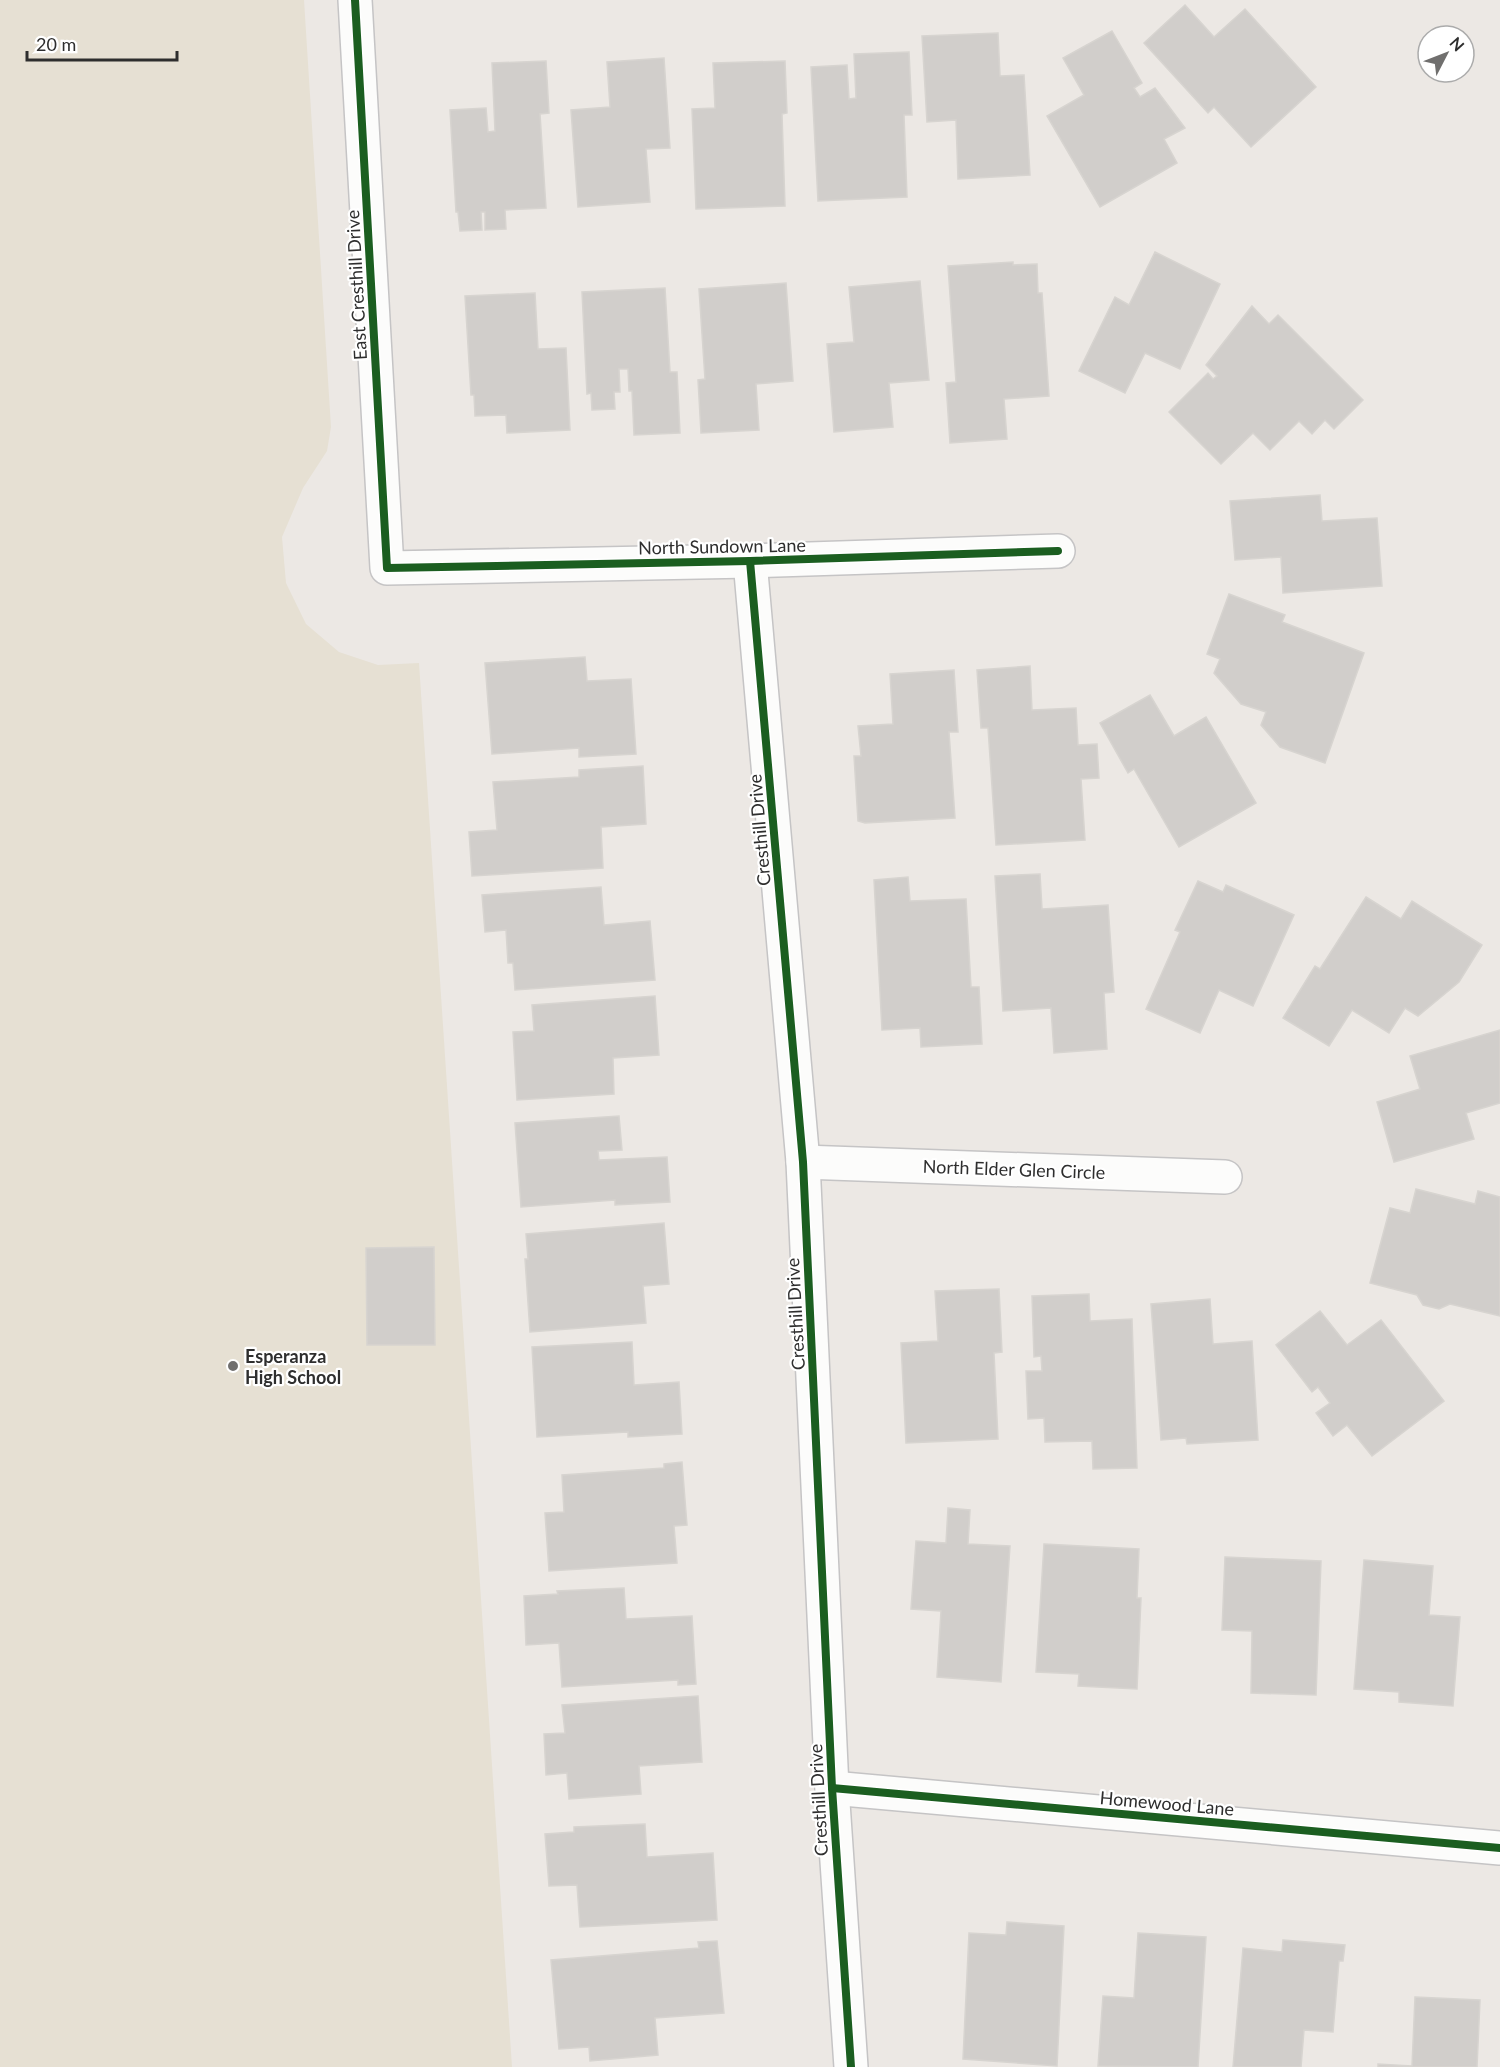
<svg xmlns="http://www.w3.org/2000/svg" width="1500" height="2067" font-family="Lato,sans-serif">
  <rect width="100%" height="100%" fill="#ece8e4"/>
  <path fill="#e6e0d3" d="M0 0H304L331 427 327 451 303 488 282 537 286 583 306 624 339 652 378 665 419 663 512 2067H0Z"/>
  <g fill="#d1cecb" stroke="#d7d4d0" stroke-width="1.5">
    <path d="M1185 5 1214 37 1245 9 1316 87 1251 147 1214 107 1208 113 1144 43Z"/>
    <path d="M1112 31 1142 83 1134 88 1140 97 1155 88 1185 128 1164 139 1177 163 1100 207 1047 116 1084 95 1063 58Z"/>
    <path d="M998 33 1000 76 1024 75 1030 175 958 179 956 120 927 122 922 36Z"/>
    <path d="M909 52 912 115H904L907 197 818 201 811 67 847 65 849 99 856 98 854 54Z"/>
    <path d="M664 58 670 148 646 149 650 202 578 207 571 110 610 107 607 62Z"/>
    <path d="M546 61 549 113 540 114 546 208 505 210 506 229 485 230V212H481L482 230 460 231 458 212H456L450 110 486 108 488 132 495 131 492 63Z"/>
    <path d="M785 61 787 113 782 114 785 206 696 209 692 109 715 108 713 63Z"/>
    <path d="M1155 252 1220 284 1180 369 1145 353 1125 393 1079 371 1115 297 1129 305Z"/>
    <path d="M1013 262V265L1037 264 1038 293H1042L1049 396 1004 399 1007 439 950 443 946 383 956 382 948 266Z"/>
    <path d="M920 281 929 380 889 383 893 427 834 432 827 344 854 342 849 287Z"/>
    <path d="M786 283 793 381 756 384 759 430 701 433 698 380 705 379 699 289Z"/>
    <path d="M665 288 670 372H677L680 433 634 435 632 391H629L628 369H619L620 392H614L615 409 592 410 591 393 587 394 582 292Z"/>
    <path d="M535 293 538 349 566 348 570 430 507 433 506 415 475 416 474 395H471L465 296Z"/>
    <path d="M1252 306 1269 324 1278 315 1363 400 1334 429 1325 420 1312 434 1299 421 1270 450 1253 433 1221 464 1169 412 1208 373 1213 379 1217 376 1206 365Z"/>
    <path d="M1320 495 1322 521 1377 518 1382 586 1283 593 1281 557 1235 560 1230 501Z"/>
    <path d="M1229 594 1285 615 1282 622 1364 653 1325 763 1280 747 1261 725 1266 712 1241 704 1214 673 1220 659 1207 654Z"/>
    <path d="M585 657 587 681 631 679 636 754 579 757V748L492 754 485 663Z"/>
    <path d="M1030 666 1032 710 1076 708 1078 745 1097 744 1099 778 1081 779 1085 840 996 845 988 728H981L977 670Z"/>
    <path d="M954 670 958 732H949L955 818 865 823 858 821 854 756H861L858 726 893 724 890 674Z"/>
    <path d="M1150 695 1174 736 1206 717 1256 803 1179 847 1134 769 1128 773 1100 723Z"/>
    <path d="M643 766 646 824 601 827 603 868 472 876 469 832 497 830 493 782 579 777V770Z"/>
    <path d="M1040 874 1042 909 1108 905 1114 992 1104 993 1107 1049 1054 1053 1051 1008 1003 1011 995 876Z"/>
    <path d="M908 877 910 901 966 899 971 987H979L982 1044 921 1047 920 1028 882 1030 874 880Z"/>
    <path d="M1198 881 1223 892 1226 885 1294 915 1253 1006 1219 990 1200 1033 1146 1009 1180 932 1175 930Z"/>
    <path d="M601 887 604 925 650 921 655 980 515 990 513 963H508L506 930 485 932 482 895Z"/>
    <path d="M1366 897 1401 919 1412 901 1482 945 1459 982 1418 1016 1405 1008 1389 1033 1352 1010 1329 1046 1283 1018 1315 966 1320 969Z"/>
    <path d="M655 996 659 1055 613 1058 614 1094 517 1100 513 1032 534 1031 532 1005Z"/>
    <path d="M1500 1030V1103L1466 1113 1474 1139 1394 1162 1377 1102 1420 1089 1410 1056Z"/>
    <path d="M619 1116 622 1150 598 1151 599 1160 667 1157 670 1202 615 1205V1200L521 1207 515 1123Z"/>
    <path d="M1416 1189 1475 1204 1478 1191 1500 1197V1316L1450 1304 1439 1309 1423 1305 1417 1295 1370 1283 1390 1208 1410 1213Z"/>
    <path d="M664 1223 669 1284 643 1286 646 1323 530 1332 525 1259H528L526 1234Z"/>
    <path d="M434 1247 435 1345H367L366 1248Z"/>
    <path d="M999 1289 1002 1352 994 1353 998 1439 906 1443 901 1343 938 1341 935 1291Z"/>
    <path d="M1089 1294 1090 1321 1132 1319 1137 1468 1093 1469 1092 1441 1045 1442 1044 1418 1028 1419 1026 1371H1042L1041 1356 1034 1357 1032 1296Z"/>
    <path d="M1210 1299 1213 1344 1252 1341 1258 1440 1187 1444 1186 1438 1161 1440 1151 1304Z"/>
    <path d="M1320 1311 1347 1345 1381 1320 1444 1401 1372 1456 1347 1425 1333 1436 1316 1413 1330 1403 1318 1387 1312 1392 1276 1345Z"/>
    <path d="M632 1342 634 1385 679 1382 682 1434 628 1437V1432L537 1437 532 1347Z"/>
    <path d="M682 1462 687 1525 674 1526 677 1563 549 1571 545 1513 564 1512 562 1475 664 1468V1464Z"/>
    <path d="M948 1508 970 1510 968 1544 1010 1546 1001 1682 937 1677 941 1611 911 1609 916 1541 946 1543Z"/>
    <path d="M1044 1544 1139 1549 1137 1598H1141L1137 1689 1078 1686 1079 1674 1036 1672Z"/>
    <path d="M1225 1557 1321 1561 1316 1695 1251 1693 1252 1631 1222 1630Z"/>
    <path d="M1364 1560 1433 1566 1429 1615 1460 1617 1453 1706 1399 1702V1692L1354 1689Z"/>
    <path d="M624 1588 626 1619 692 1616 696 1684 678 1685V1680L562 1687 559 1643 526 1645 524 1596 558 1594 557 1591Z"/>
    <path d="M698 1696 702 1762 639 1766 641 1794 569 1799 567 1773 546 1775 544 1734 565 1733 562 1705Z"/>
    <path d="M645 1824 647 1857 713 1853 717 1920 580 1927 577 1885 549 1886 545 1834 574 1832V1827Z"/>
    <path d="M1007 1922 1064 1926 1057 2066 963 2059 969 1933 1006 1935Z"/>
    <path d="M1138 1933 1206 1937 1198 2067 1098 2066 1103 1996 1134 1998Z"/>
    <path d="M1283 1940 1345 1945 1343 1961H1339L1333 2032 1304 2030 1301 2067H1233L1243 1948 1282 1952Z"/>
    <path d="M717 1941 724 2013 655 2018 658 2055 590 2061 589 2047 559 2049 551 1960 699 1948 698 1942Z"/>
    <path d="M1415 1997 1480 2000 1477 2067H1378V2064L1412 2066Z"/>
  </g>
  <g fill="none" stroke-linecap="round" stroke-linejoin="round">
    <g stroke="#c5c4c5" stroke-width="36">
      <g id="minor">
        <path d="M355 0 387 568 750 561 1058 551"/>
        <path d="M750 561 803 1162 832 1788 851 2067"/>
        <path d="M803 1162 1225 1177"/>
        <path d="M832 1788 1500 1848"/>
      </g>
    </g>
    <use href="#minor" stroke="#fcfcfb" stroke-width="33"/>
    <g stroke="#fff" stroke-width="11">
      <g id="cycleway">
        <path d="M355 0 387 568 750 561 1058 551"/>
        <path d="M750 561 803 1162 832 1788 851 2067"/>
        <path d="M832 1788 1500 1848"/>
      </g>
    </g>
    <use href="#cycleway" stroke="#1b5e20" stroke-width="8"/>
  </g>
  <circle fill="#706f6e" stroke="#fff" stroke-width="2" cx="233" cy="1366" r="6"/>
  <g text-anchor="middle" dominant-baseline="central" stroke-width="4.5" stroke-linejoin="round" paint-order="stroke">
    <g font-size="18" fill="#2e2e2e" stroke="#fff">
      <text transform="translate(356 285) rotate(-93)">East Cresthill Drive</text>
      <text transform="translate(722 546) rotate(-1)">North Sundown Lane</text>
      <text transform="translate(759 830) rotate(-95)">Cresthill Drive</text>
      <text transform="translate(1014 1169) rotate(2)">North Elder Glen Circle</text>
      <text transform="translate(795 1314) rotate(-93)">Cresthill Drive</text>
      <text transform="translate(818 1800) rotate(-93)">Cresthill Drive</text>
      <text transform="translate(1167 1803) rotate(5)">Homewood Lane</text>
    </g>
    <g font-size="18" font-weight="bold" fill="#2e2e2e" stroke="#fff" text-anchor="start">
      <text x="245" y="1356">Esperanza<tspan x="245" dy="21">High School</tspan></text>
    </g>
  </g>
  <g transform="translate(1446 54) rotate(48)"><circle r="28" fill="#ffffff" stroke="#ababab" stroke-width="1.5"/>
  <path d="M0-4.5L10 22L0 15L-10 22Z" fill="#706f6e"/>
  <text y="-9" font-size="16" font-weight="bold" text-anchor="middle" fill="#2e2e2e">N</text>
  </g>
  <path d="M27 51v9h150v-9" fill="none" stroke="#2e2e2e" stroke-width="3"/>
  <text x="36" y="51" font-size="18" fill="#2e2e2e" stroke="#ffffff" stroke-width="4.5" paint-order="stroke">20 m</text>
</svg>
